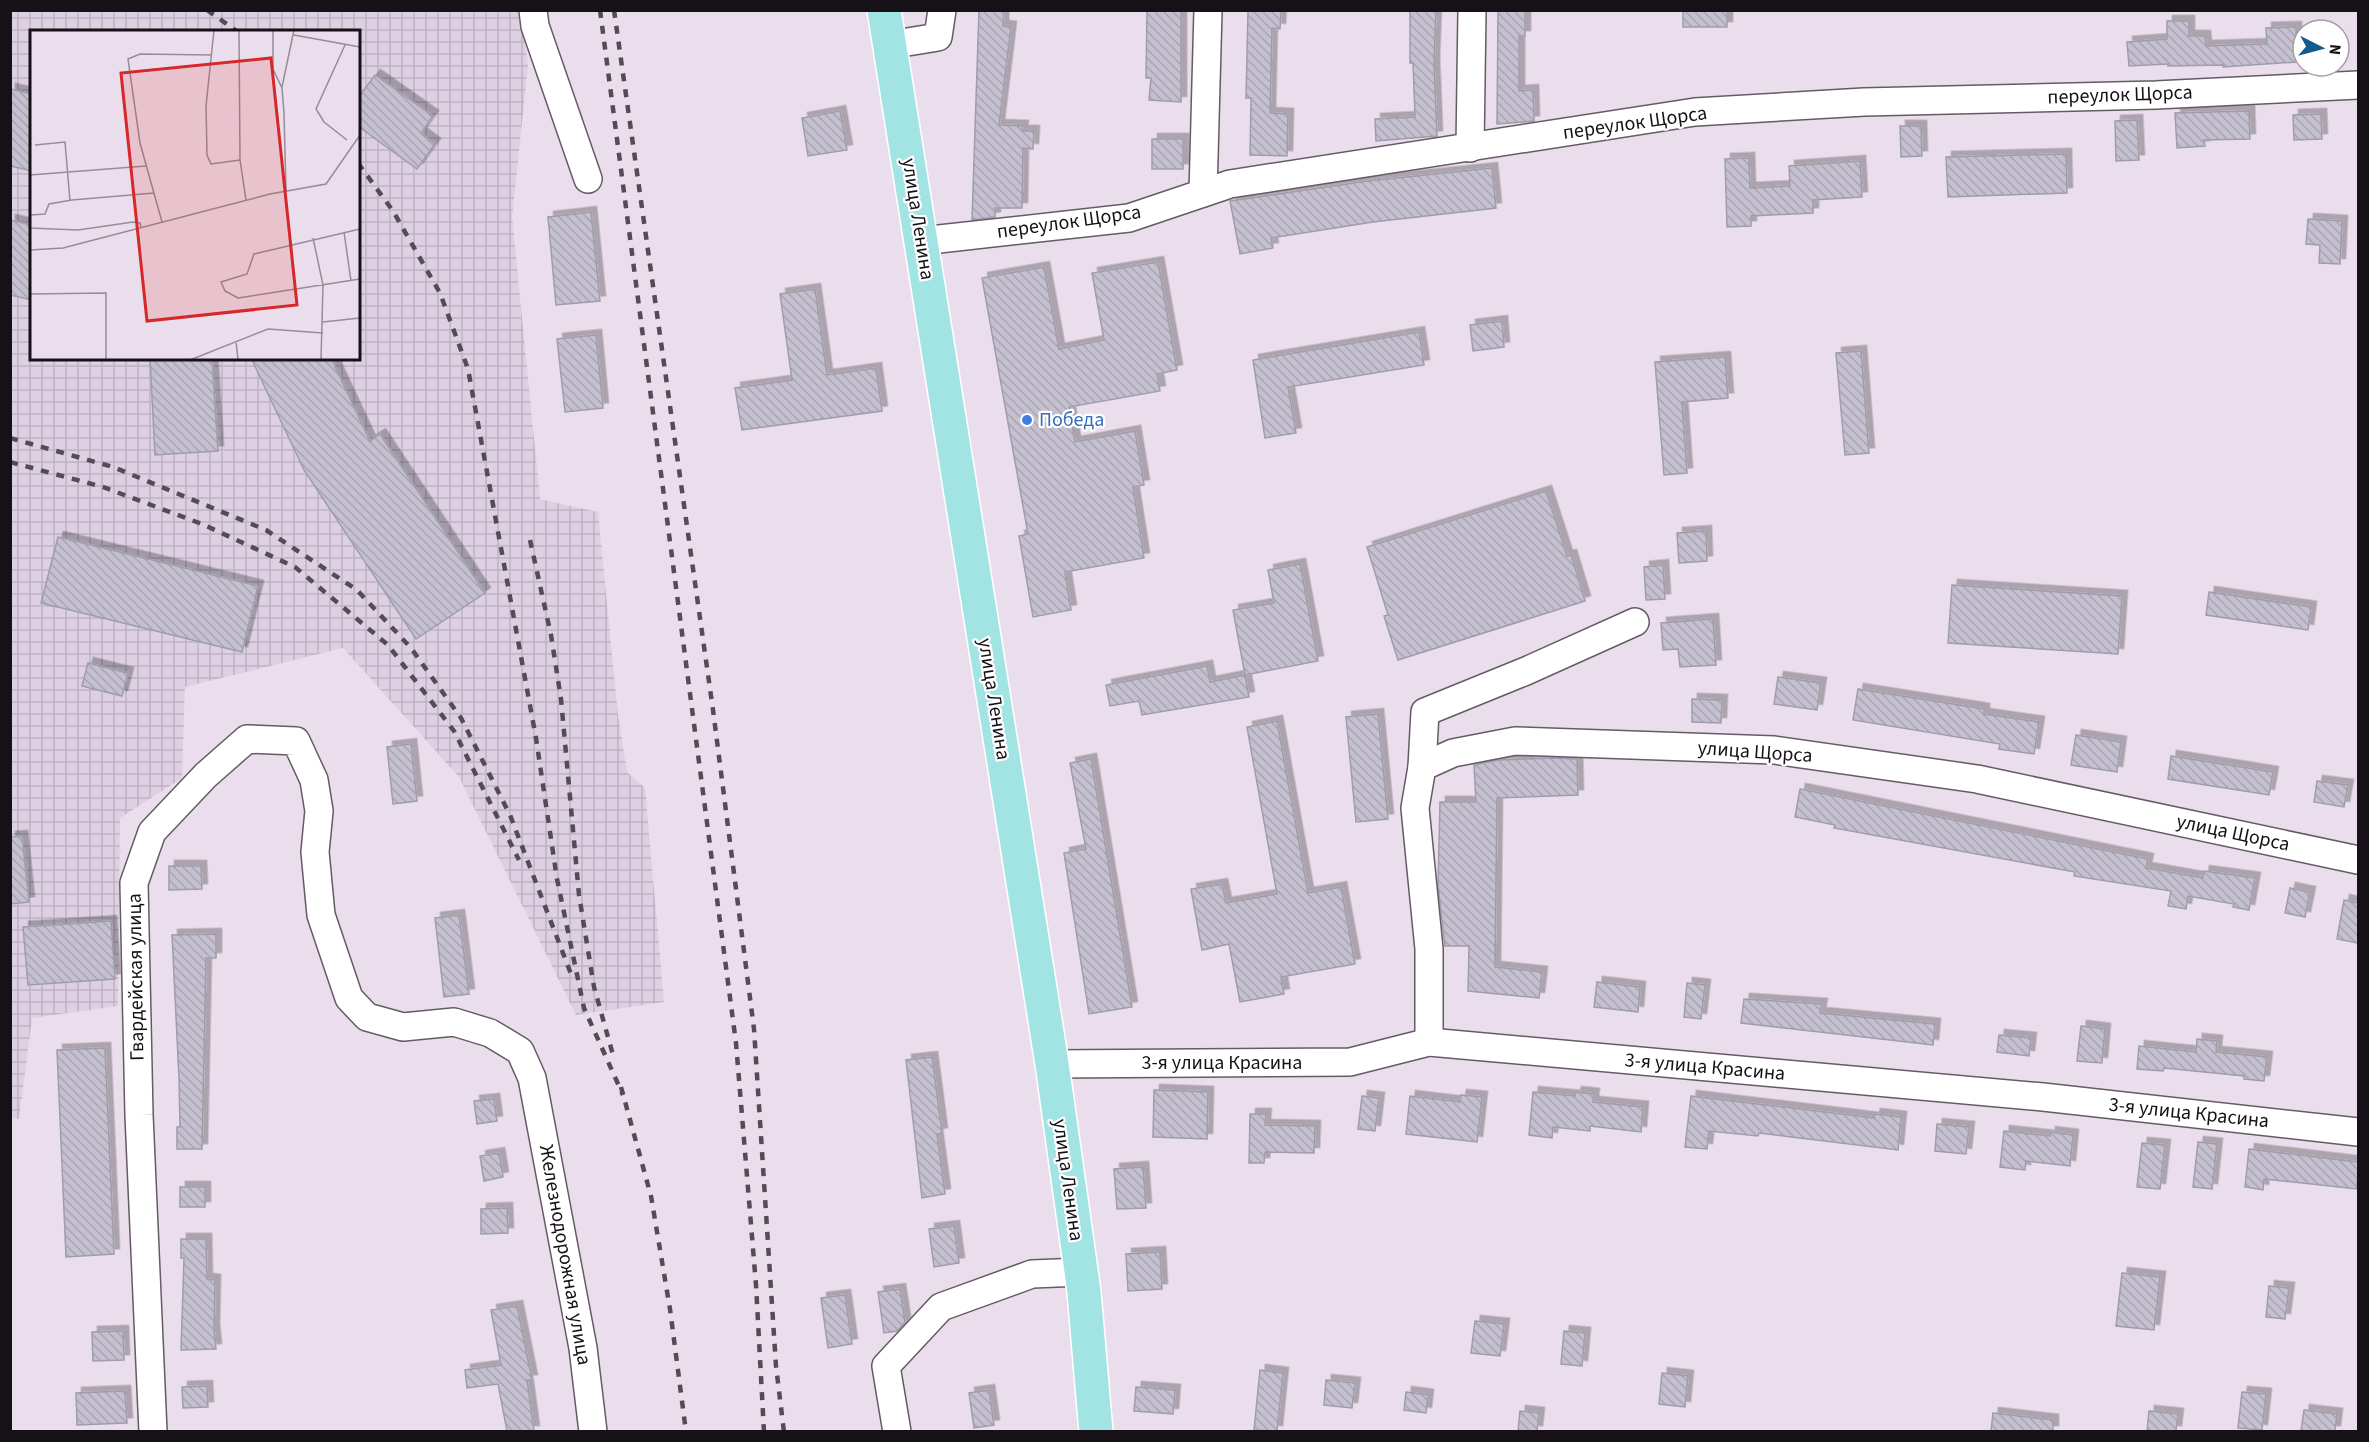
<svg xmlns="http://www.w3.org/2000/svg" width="2369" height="1442" font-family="'Source Sans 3',sans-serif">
  <defs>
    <pattern id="industrial-grid" width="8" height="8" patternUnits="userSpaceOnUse" patternTransform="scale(1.5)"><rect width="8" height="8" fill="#ddd0e3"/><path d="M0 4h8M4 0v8" fill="none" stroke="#bdb2c2"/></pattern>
    <pattern id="building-back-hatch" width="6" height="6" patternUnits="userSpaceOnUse" patternTransform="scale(1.5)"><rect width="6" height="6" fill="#c4c0d0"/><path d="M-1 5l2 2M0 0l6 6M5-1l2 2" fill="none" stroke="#a8a4b2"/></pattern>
    <filter id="shadow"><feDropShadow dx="5.5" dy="-5.5" stdDeviation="0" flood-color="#0004"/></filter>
  </defs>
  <rect width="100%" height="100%" fill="#ebdeec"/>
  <path fill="url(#industrial-grid)" fill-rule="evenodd" d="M10 11H521L528 65 512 217 540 499 598 512 618 715 627 772 645 788 664 1002 576 1015 459 777 343 648 185 687 182 778 120 818 118 1006 32 1018 19 1119 11 1118ZM32 32H358V358H32Z"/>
  <g fill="url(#building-back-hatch)" stroke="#a09cab" stroke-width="1.5" filter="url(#shadow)">
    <path d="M979 10H1004L1003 26 1011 27 999 125 1023 126 1022 131H1034L1033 149 1023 148 1022 208H995V217L972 220Z"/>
    <path d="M1147 10H1181V102L1149 100 1151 78H1146Z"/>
    <path d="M1248 10H1281L1280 29 1272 28 1270 113 1288 114 1287 156 1250 155 1251 98H1246Z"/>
    <path d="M1410 10H1436L1434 63 1437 136 1376 141 1375 119 1415 117 1413 63H1410Z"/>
    <path d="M1498 10H1525V36H1519V91L1533 90 1534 121 1497 124Z"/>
    <rect x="1683" y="10" width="44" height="17"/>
    <path d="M2167 21H2189V36H2205L2206 46 2267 44 2266 28 2296 27 2297 62 2223 67V65L2168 66V64L2129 66 2127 42 2167 39Z"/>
    <path d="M375 75 433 116 421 133 435 144 417 169 358 126V98Z"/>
    <path d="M10 89 32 94V171L10 166Z"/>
    <path d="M840 111 847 150 808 156 802 118Z"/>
    <path d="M2249 111 2250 139 2204 140 2205 146 2177 148 2175 113Z"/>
    <path d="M2321 114 2322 139 2294 140 2293 115Z"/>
    <path d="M2137 120 2139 160 2116 161 2115 121Z"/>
    <path d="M1900 126H1921L1922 156 1901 157Z"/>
    <rect x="1152" y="139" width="31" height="30"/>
    <path d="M2066 154 2067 193 1948 197 1946 157Z"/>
    <path d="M1749 158 1750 188 1790 186 1789 166 1860 161 1862 197 1813 200V213L1751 216V226L1727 227 1725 159Z"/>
    <path d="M1492 168 1496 208 1373 222 1271 238 1273 248 1240 254 1230 201 1368 181Z"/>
    <path d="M591 212 600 301 556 305 548 217Z"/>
    <path d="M2308 219 2342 221 2340 264 2319 263 2320 245 2306 244Z"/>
    <path d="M10 220 32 225V300L10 295Z"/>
    <path d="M1158 262 1177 370 1157 374 1160 391 1069 407 1075 442 1135 431 1144 485 1133 487 1144 558 1065 572 1071 610 1033 617 1019 536 1028 534 982 278 1044 267 1059 349 1104 340 1092 273Z"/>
    <path d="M815 289 827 375 876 368 882 411 742 430 735 388 792 380 780 294Z"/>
    <path d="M1502 321 1504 347 1473 351 1470 325Z"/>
    <path d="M1419 332 1424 365 1288 387 1296 433 1265 438 1253 360Z"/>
    <path d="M596 335 603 408 565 412 557 339Z"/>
    <path d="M1861 351 1869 453 1845 455 1836 353Z"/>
    <path d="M1725 357 1728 398 1682 402 1687 473 1664 475 1655 362Z"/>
    <path d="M150 358H212L218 451 155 455Z"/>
    <path d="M251 358H331L370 441 380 434 485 593 416 639 304 470Z"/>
    <path d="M1546 491 1567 556 1571 555 1585 601 1398 660 1384 616 1388 615 1367 547Z"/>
    <path d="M1706 531 1707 561 1679 563 1677 533Z"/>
    <path d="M58 537 258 586 242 652 41 603Z"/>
    <path d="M1300 564 1318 661 1245 675 1233 610 1274 603 1268 570Z"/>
    <path d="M1663 565 1665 599 1646 600 1644 567Z"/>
    <path d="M1952 585 2122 596 2118 654 1948 643Z"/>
    <path d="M2209 592 2311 607 2308 630 2206 615Z"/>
    <path d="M1713 619 1716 665 1680 667 1678 649 1663 650 1661 623Z"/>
    <path d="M88 663 128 673 122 696 82 686Z"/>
    <path d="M1207 666 1210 682 1245 675 1249 697 1142 715 1139 701 1110 706 1106 685Z"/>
    <path d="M1778 677 1821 683 1817 710 1774 704Z"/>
    <path d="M1858 689 1984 709V714L2039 722 2034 754 1999 749 2000 744 1853 720Z"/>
    <path d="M1692 699 1722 700 1721 723 1692 722Z"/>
    <path d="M1378 714 1388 819 1356 822 1346 717Z"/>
    <path d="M1277 721 1308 893 1341 887 1355 964 1281 977 1284 994 1240 1002 1229 944 1202 950 1191 889 1222 884 1226 903 1277 894 1247 727Z"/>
    <path d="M2076 735 2121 742 2117 772 2071 765Z"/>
    <path d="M411 744 417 801 393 804 387 747Z"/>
    <path d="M2171 756 2273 772 2269 795 2168 779Z"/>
    <path d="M1555 758 1577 759 1578 795 1497 798 1495 967 1542 972 1539 998 1468 991 1469 946H1445L1438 885 1440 802H1476L1474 765 1498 760Z"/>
    <path d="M1091 759 1132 1007 1089 1014 1064 853 1086 849 1070 763Z"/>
    <path d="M2317 781 2348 785 2344 807 2314 802Z"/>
    <path d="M1800 789 2148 859 2146 868 2203 878 2204 871 2255 878 2249 910 2233 907 2234 904 2188 896 2186 909 2168 906 2171 891 2074 876 2075 872 1834 828 1835 825 1795 817Z"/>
    <path d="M22 836 29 902 10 904V837Z"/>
    <path d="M169 866H201L202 889 169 890Z"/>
    <path d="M2290 888 2310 892 2305 917 2285 913Z"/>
    <path d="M2344 900 2358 903V943L2337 939Z"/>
    <path d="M459 915 469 994 444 997 435 918Z"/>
    <path d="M111 921 115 979 28 985 23 927Z"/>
    <path d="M216 934V958H206L202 1149H177V1127H180L179 1078 172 935Z"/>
    <path d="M1597 982 1640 987 1638 1012 1594 1007Z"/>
    <path d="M1687 983 1705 985 1701 1019 1684 1017Z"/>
    <path d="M1744 999 1822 1004 1820 1013 1935 1024 1933 1045 1741 1023Z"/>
    <path d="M2081 1026 2105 1029 2102 1063 2077 1061Z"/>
    <path d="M1999 1035 2031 1038 2029 1056 1997 1052Z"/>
    <path d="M2197 1039 2217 1041 2216 1052 2267 1057 2264 1081 2244 1079V1076L2164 1068 2163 1071 2137 1069 2139 1046 2196 1052Z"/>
    <path d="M105 1048 114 1254 66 1257 57 1050Z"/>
    <path d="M932 1057 942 1133 937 1134 945 1194 922 1198 906 1060Z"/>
    <path d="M1154 1090 1208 1092 1207 1139 1153 1137Z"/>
    <path d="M1533 1092 1575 1096 1576 1092 1594 1094 1593 1102 1643 1107 1641 1132 1590 1126V1131L1553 1127 1552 1138 1529 1135Z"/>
    <path d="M1461 1095 1482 1097 1477 1142 1406 1134 1410 1096 1460 1102Z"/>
    <path d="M1362 1096 1379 1098 1375 1131 1358 1129Z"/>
    <path d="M1691 1096 1874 1118 1875 1114 1901 1117 1898 1150 1759 1133 1758 1136 1709 1131 1707 1149 1685 1147Z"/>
    <path d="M494 1099 497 1121 477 1124 474 1101Z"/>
    <path d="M1250 1114H1266L1265 1125 1315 1126 1314 1153 1265 1152 1264 1163H1249Z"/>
    <path d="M1937 1124 1969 1127 1966 1154 1935 1151Z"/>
    <path d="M2004 1131 2050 1136V1132L2073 1135 2070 1166 2026 1161 2025 1170 2000 1167Z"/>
    <path d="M2198 1142 2217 1144 2212 1189 2193 1187Z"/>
    <path d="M2142 1143 2165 1145 2160 1189 2137 1187Z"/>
    <path d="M2249 1149 2358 1162 2357 1189 2264 1179 2263 1190 2245 1187Z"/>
    <path d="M499 1153 503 1177 484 1181 480 1156Z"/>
    <path d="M1143 1167 1146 1208 1117 1209 1114 1169Z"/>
    <rect x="180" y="1187" width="25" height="20"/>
    <path d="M507 1208 508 1233 481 1234V1209Z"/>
    <path d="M954 1226 959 1263 934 1267 929 1229Z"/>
    <path d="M181 1239H206L207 1279 215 1280 214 1329 216 1349 181 1350 184 1258H181Z"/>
    <path d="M1160 1252 1162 1289 1128 1291 1126 1254Z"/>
    <path d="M2122 1273 2160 1277 2154 1330 2116 1326Z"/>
    <path d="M2269 1286 2289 1288 2285 1319 2266 1317Z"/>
    <path d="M900 1289 905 1322 897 1331 884 1333 878 1292Z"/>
    <path d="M845 1295 852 1344 828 1348 821 1298Z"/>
    <path d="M517 1306 532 1380H527L534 1431H507L498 1384 467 1388 465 1370 501 1365 491 1310Z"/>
    <path d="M1475 1321 1504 1324 1500 1356 1471 1353Z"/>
    <path d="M123 1331 124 1360 93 1361 92 1332Z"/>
    <path d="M1564 1331 1585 1333 1582 1366 1561 1364Z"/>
    <path d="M1260 1370 1283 1373 1277 1431 1254 1430Z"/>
    <path d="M1662 1373 1688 1376 1685 1407 1659 1404Z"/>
    <path d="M1326 1380 1355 1383 1352 1408 1324 1405Z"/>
    <path d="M207 1386 208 1407 183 1408 182 1387Z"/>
    <path d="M1136 1387 1175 1390 1173 1414 1134 1411Z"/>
    <path d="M989 1390 994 1425 974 1428 969 1393Z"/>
    <path d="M125 1391 127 1423 77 1425 76 1393Z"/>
    <path d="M1406 1392 1428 1395 1426 1413 1404 1410Z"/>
    <path d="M2242 1392 2266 1394 2262 1430 2238 1428Z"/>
    <path d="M2304 1410 2337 1414 2335 1431H2301Z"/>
    <path d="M1520 1411 1539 1413 1537 1431H1518Z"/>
    <path d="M2149 1411 2178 1414 2176 1431H2147Z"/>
    <path d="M1993 1413 2053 1420V1431H1991Z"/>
  </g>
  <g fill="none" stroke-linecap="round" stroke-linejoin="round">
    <g stroke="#655a66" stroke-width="30">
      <g id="minor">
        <path d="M533 10 535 26 588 179"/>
        <path d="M889 45 938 37 942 10"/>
        <path d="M1470 148 1472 10"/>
        <path d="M1203 193 1208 10"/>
        <path d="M921 241 1129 218 1230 184 1695 112 1864 102 2156 95 2358 85"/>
        <path d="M1422 767 1425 712 1526 671 1635 622"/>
        <path d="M1429 1042V949L1415 808 1422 767 1453 753 1515 741 1774 750 1977 779 2358 860"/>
        <path d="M1052 1064 1350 1062 1429 1042 2043 1097 2358 1132"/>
        <path d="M153 1432 139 1115 134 883 152 832 206 775 247 739 296 741 314 780 319 811 315 852 321 915 349 998 367 1017 403 1027 454 1022 490 1033 520 1051 532 1078 583 1348 593 1432"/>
        <path d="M897 1432 886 1366 941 1307 1032 1274 1081 1272"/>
      </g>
    </g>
    <g stroke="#fff" stroke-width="36">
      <path id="major" d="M884 10 1052 1064 1084 1292 1096 1432"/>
    </g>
    <use href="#minor" stroke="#fff" stroke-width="27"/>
    <use href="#major" stroke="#a2e3e3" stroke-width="33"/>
    <g stroke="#534c54" stroke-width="4.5" stroke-dasharray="8 8" stroke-linecap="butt">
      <path d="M207 10 238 32"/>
      <path d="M600 10 736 1043 756 1285 764 1432"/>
      <path d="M614 10 713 710 754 1029 776 1366 784 1432"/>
      <path d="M358 163 393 211 440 293 468 369 536 738 557 879 584 1008 623 1095"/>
      <path d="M10 438 113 467 266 530 357 590 411 648 461 718 510 815 571 974"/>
      <path d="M10 462 103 487 202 524 295 567 388 645 454 731 519 860"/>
      <path d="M530 540 551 635 561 699 579 895 594 987 613 1055"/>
      <path d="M621 1087 651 1196 670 1309 686 1432"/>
    </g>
  </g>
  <circle fill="#3f7fe0" stroke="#fff" stroke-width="2" cx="1027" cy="420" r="6"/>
  <g text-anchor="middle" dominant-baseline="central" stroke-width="4.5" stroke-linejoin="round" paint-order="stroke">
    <g font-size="20" fill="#151116" stroke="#fff">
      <text transform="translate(2120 95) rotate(-2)">переулок Щорса</text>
      <text transform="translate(1635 123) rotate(-8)">переулок Щорса</text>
      <text transform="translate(918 219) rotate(81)">улица Ленина</text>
      <text transform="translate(1069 222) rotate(-8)">переулок Щорса</text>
      <text transform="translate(994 699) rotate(81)">улица Ленина</text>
      <text transform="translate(1755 752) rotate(4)">улица Щорса</text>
      <text transform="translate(2233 833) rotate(12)">улица Щорса</text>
      <text transform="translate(136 977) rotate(-91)">Гвардейская улица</text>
      <text x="1222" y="1063">3-я улица Красина</text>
      <text transform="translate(1705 1067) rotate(5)">3-я улица Красина</text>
      <text transform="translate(2189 1113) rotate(6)">3-я улица Красина</text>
      <text transform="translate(1068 1180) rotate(82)">улица Ленина</text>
      <text transform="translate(565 1255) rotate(80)">Железнодорожная улица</text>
    </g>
    <g font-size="20" fill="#366cbe" stroke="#fff" text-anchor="start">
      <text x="1039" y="420">Победа</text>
    </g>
  </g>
  <g transform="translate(30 30)">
    <rect width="330" height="330" fill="#ebdeec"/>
    <path fill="none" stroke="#958c96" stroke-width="1.5" d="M184 0 176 76 177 125 181 134 210 130M209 0 210 130 216 170M243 0V39L252 58 254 83 256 161M264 5 330 17M315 15 286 79 294 92 317 110M252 57 264 0M5 115 35 112 40 171M0 145 116 136M0 185 15 184 19 174 42 170 124 163M132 192 110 113 98 29 110 24 182 25M0 198 48 200 103 192 110 193 111 197M330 199 224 224 217 244 191 252 195 261 208 268 330 249M314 202 321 251M283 208 293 255 291 330M0 220 33 218 240 164 296 154 330 105M0 264 76 263V330M293 292 330 288M206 311 208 330M160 330 238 299 293 303"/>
    <path fill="#d62828" fill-opacity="0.15" stroke="#d62828" stroke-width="3" d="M241 28 267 275 117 291 91 43Z"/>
    <rect width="330" height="330" fill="none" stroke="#151116" stroke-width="3"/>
  </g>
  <rect width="2369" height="1442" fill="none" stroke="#151116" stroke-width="24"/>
  <g transform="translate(2321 48) rotate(96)"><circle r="28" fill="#ffffff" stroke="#a1a0a2" stroke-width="1.5"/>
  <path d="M0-4.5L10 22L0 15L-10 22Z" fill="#155a8f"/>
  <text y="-9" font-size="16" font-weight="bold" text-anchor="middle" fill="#151116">N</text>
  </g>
</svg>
